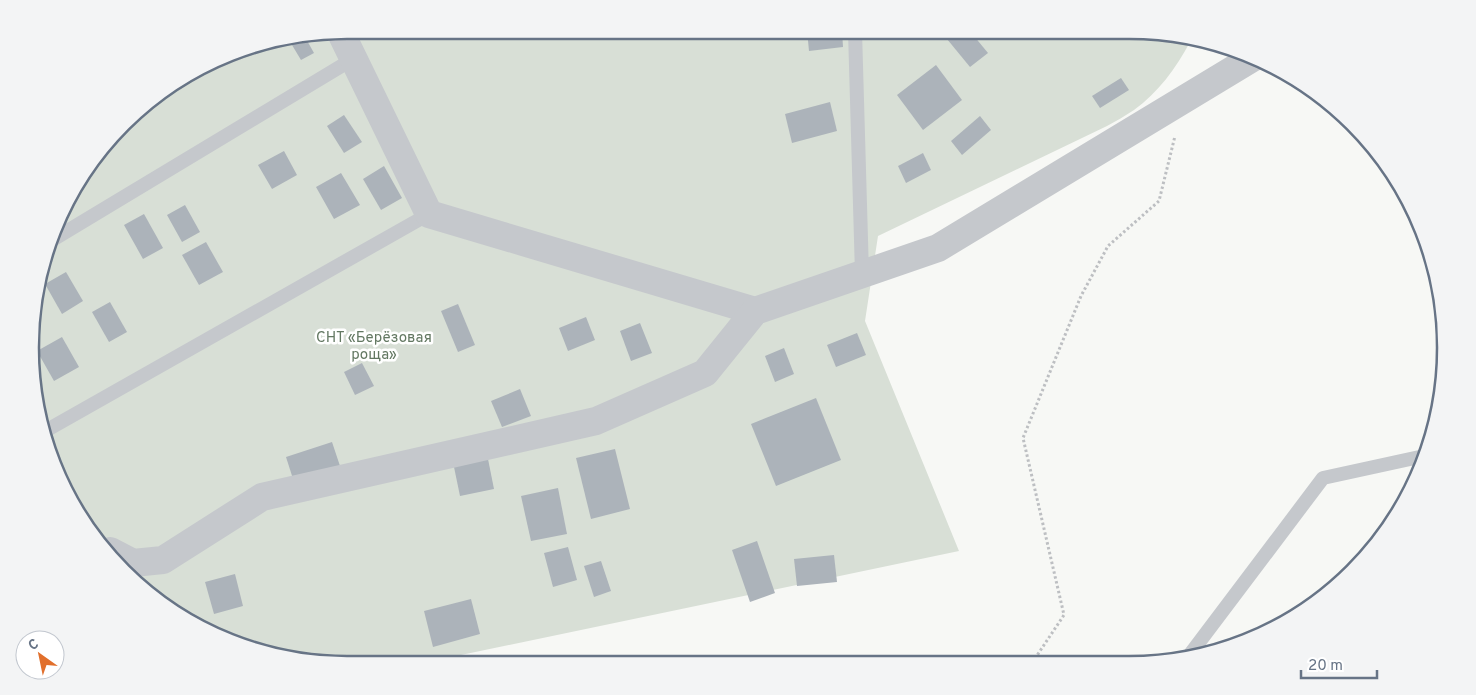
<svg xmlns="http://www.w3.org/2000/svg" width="1476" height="695" font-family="Overpass,sans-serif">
  <rect width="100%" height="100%" fill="#f7f8f5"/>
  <path fill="#d8dfd6" d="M348 30H1129L1190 42C1176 68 1158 93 1134 110 1125 116 1116 121 1107 126L878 236 865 321 959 551 413 665H347L226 641 138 586 72 506 33 389 36 286 73 189 138 109 245 47Z"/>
  <g fill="#acb3ba">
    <path d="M807 30H842L843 47 809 51Z"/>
    <path d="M958 30H969L988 53 970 67 947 39Z"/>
    <path d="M305 37 314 53 301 60 289 40Z"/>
    <path d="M936 65 962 100 923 130 897 95Z"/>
    <path d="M1121 78 1129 90 1100 108 1092 96Z"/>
    <path d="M830 102 837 131 792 143 785 114Z"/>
    <path d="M344 115 362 142 344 153 327 126Z"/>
    <path d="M980 116 991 130 962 155 951 141Z"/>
    <path d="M284 151 297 175 272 189 258 165Z"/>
    <path d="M923 153 931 170 906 183 898 166Z"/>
    <path d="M384 166 402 198 381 210 363 179Z"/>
    <path d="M341 173 360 205 334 219 316 187Z"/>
    <path d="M185 205 200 232 182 242 167 215Z"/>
    <path d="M144 214 163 248 143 259 124 225Z"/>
    <path d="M206 242 223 272 199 285 182 255Z"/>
    <path d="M66 272 83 301 62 314 45 284Z"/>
    <path d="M110 302 127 332 109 342 92 312Z"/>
    <path d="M458 304 475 345 458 352 441 311Z"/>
    <path d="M586 317 595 340 568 351 559 328Z"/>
    <path d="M640 323 652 353 631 361 620 331Z"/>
    <path d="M857 333 866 355 836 367 827 345Z"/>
    <path d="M62 337 79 367 54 381 37 351Z"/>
    <path d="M784 348 794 374 775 382 765 356Z"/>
    <path d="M362 363 374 386 355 395 344 372Z"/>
    <path d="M520 389 531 416 502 427 491 401Z"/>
    <path d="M816 398 841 460 776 486 751 424Z"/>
    <path d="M332 442 340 466 294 482 286 457Z"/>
    <path d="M615 449 630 509 591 519 576 458Z"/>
    <path d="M488 459 494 489 460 496 454 467Z"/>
    <path d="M558 488 567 534 531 541 521 496Z"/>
    <path d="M757 541 775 593 750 602 732 550Z"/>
    <path d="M568 547 577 580 553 587 544 553Z"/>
    <path d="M834 555 837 582 797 586 794 559Z"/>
    <path d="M601 561 611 591 594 597 584 566Z"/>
    <path d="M235 574 243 606 214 614 205 582Z"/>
    <path d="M471 599 480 634 433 647 424 611Z"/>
  </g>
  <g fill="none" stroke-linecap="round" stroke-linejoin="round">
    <path stroke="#bdbfc2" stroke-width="3" stroke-dasharray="2.5 2.5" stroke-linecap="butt" d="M1032 663 1064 615 1023 438 1081 296 1108 246 1159 201 1175 136"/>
    <g stroke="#c5c8cc" stroke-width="14">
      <path d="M855 31 862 274"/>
      <path d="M54 239 353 59"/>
      <path d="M47 430 429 214"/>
      <path d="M1188 657 1323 478 1424 456"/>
    </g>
    <g stroke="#c5c8cc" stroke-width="28">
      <path d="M340 31 429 214 755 311"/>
      <path d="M110 551 133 563 163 560 262 497 596 421 705 373 755 311 938 248 1254 57"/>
    </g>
  </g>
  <g text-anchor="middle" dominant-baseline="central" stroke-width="5" stroke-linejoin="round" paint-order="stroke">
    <g font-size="15" fill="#637862" stroke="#fff">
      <text x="374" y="338">СНТ «Берёзовая<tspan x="374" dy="17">роща»</tspan></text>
    </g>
  </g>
  <path d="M0 0H1476V695H0ZM347 39H1129A308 308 0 0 1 1437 347V348A308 308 0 0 1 1129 656H347A308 308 0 0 1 39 348V347A308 308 0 0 1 347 39Z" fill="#f3f4f5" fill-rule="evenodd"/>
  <path fill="none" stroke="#677486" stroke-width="2.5" d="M347 39H1129A308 308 0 0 1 1437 347V348A308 308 0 0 1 1129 656H347A308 308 0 0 1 39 348V347A308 308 0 0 1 347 39Z"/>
  <g transform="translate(40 655) rotate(327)"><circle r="24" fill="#ffffff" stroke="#c2c7cf"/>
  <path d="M0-4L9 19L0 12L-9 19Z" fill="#e16f2c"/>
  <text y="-8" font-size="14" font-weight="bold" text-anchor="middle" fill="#677486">С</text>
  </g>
  <path d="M1301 670v8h76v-8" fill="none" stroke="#677486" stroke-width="2.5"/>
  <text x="1308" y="670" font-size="15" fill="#677486" stroke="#ffffff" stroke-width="4" paint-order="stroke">20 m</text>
</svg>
